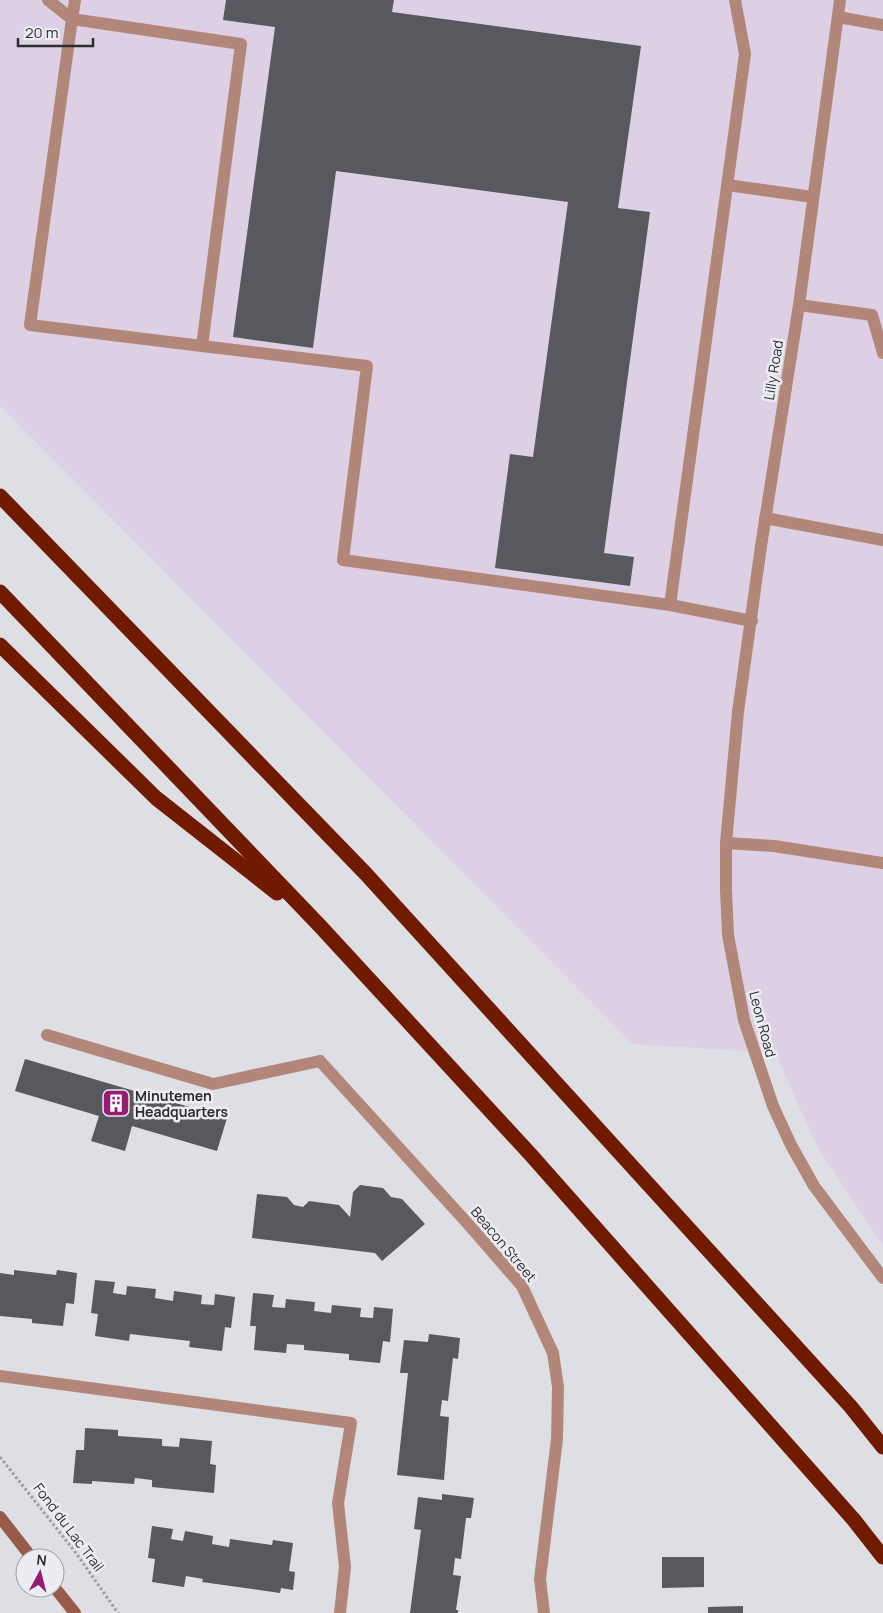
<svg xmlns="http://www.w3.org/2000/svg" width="883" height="1613" font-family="Manrope,sans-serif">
  <rect width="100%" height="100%" fill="#dedfe5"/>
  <path fill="#ddd0e4" d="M0 0H883V1246L818 1148 775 1053 633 1044 0 406Z"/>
  <g fill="#57595e">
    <path d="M226 0H394L392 12 641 46 618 208 650 212 604 553 634 557 630 586 495 568 510 454 533 457 568 202 336 171 313 348 233 337 275 27 223 20Z"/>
    <path d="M25 1059 227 1118 217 1151 132 1126 125 1151 91 1141 99 1116 15 1091Z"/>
    <path d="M360 1185 383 1188 391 1197 402 1199 425 1224 382 1261 375 1253 252 1238 257 1194 287 1197 294 1205 303 1207 309 1201 339 1205 350 1217 353 1192Z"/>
    <path d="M14 1270 56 1275 57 1270 77 1273 74 1304 66 1303 63 1326 32 1323V1319L0 1316V1273L14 1275Z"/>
    <path d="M95 1280 115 1282 113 1293 126 1295 127 1286 156 1289 155 1298 173 1301 174 1291 202 1295 201 1304 214 1305 215 1294 235 1297 231 1328 225 1327 222 1351 189 1347 190 1341 130 1334 129 1341 95 1336 98 1314 91 1313Z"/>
    <path d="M253 1293 274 1295 272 1307 285 1308 286 1299 315 1302 314 1311 331 1313 332 1305 361 1308 360 1317 373 1318 374 1307 393 1309 390 1342 383 1341 380 1363 349 1360V1354L304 1350V1345L287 1344 286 1353 254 1350 256 1326H250Z"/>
    <path d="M429 1334 460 1338 458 1359 453 1358 448 1401 442 1400 440 1416 449 1417 444 1480 397 1475 408 1373H400L404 1340 428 1342Z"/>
    <path d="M85 1428 118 1430V1436L162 1439V1446L179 1447 180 1438 212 1441 210 1464 216 1465 214 1493 152 1487V1480L135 1478 134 1484 92 1481V1484L73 1483 76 1450H84Z"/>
    <path d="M442 1494 474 1498 471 1518H466L461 1559 455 1558 453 1575 461 1576 456 1610H458V1613H410L421 1530 414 1529 418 1497 442 1500Z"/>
    <path d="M152 1526 173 1529 171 1539 183 1541 185 1531 213 1536 212 1544 229 1547 230 1539 272 1545 273 1540 293 1543 289 1571 295 1572 293 1590 281 1588 280 1593 202 1582 203 1579 186 1576 184 1587 152 1582 155 1559 148 1558Z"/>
    <path d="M662 1557H704V1587L662 1588Z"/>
    <path d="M743 1606V1613H708V1607Z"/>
  </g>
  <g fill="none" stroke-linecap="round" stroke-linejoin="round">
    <path stroke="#9b9ba0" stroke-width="3" stroke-dasharray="2.5 2.5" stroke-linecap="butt" d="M0 1457 76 1553 118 1613"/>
    <g stroke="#b2877a" stroke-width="12">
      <path d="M48 0 72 19 241 44 202 346 30 325 72 19 75 0"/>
      <path d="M838 17 883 25"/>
      <path d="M727 185 813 197"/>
      <path d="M799 305 872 315 883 353"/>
      <path d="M202 346 367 366 343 560 670 605 745 54 735 0"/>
      <path d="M765 518 883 540"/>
      <path d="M670 605 752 621"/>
      <path d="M726 843 774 846 883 863"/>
      <path d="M47 1035 213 1084 320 1061"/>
      <path d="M0 1376 351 1423 338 1503 345 1567 340 1613"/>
    </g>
    <g stroke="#b2877a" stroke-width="12">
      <path d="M840 0 799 305 761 546 738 712 726 843V890L728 935 744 1020 773 1106 791 1145 814 1186 883 1278"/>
      <path d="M320 1061 469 1225 522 1286 553 1353 558 1387 557 1439 540 1579 544 1613"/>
    </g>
    <g stroke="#985b4a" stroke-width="12">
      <path d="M0 1517 32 1558"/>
      <path d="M55 1588 75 1613"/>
    </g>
    <g stroke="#701a00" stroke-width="15">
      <path d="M0 496 366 874 851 1407 883 1447"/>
      <path d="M0 592 320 926 531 1155 854 1520 883 1557"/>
      <path d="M0 645 156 798 277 893"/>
    </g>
  </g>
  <defs>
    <g id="building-square" transform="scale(1.4375)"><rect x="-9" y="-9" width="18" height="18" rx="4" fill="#981b73" stroke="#ebedf2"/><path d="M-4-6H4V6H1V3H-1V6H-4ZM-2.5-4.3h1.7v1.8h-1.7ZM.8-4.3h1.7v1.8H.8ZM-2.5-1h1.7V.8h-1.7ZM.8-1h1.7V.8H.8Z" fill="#fff"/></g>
  </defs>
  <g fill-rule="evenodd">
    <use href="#building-square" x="116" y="1103"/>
  </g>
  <g text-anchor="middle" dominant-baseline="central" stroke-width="5" stroke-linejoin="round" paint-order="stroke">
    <g font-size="14" fill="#2d2d2f" stroke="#ebedf2">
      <text transform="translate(773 370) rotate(-81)">Lilly Road</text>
      <text transform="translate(763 1024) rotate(75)">Leon Road</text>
      <text transform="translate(504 1244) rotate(50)">Beacon Street</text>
      <text transform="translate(69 1527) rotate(53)">Fond du Lac Trail</text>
    </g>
    <g font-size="14" font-weight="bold" fill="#2d2d2f" stroke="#ebedf2" text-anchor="start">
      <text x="135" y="1095">Minutemen<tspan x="135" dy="16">Headquarters</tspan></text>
    </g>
  </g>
  <g transform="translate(40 1573) rotate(7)"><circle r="24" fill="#ebedf2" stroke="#9fa0a4"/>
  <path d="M0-4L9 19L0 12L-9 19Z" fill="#981b73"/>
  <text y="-8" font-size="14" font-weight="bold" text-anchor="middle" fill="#2d2d2f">N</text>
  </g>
  <path d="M18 38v8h75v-8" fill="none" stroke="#2d2d2f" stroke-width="2.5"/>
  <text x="25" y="38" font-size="15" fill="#2d2d2f" stroke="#ebedf2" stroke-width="4" paint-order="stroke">20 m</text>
</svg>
